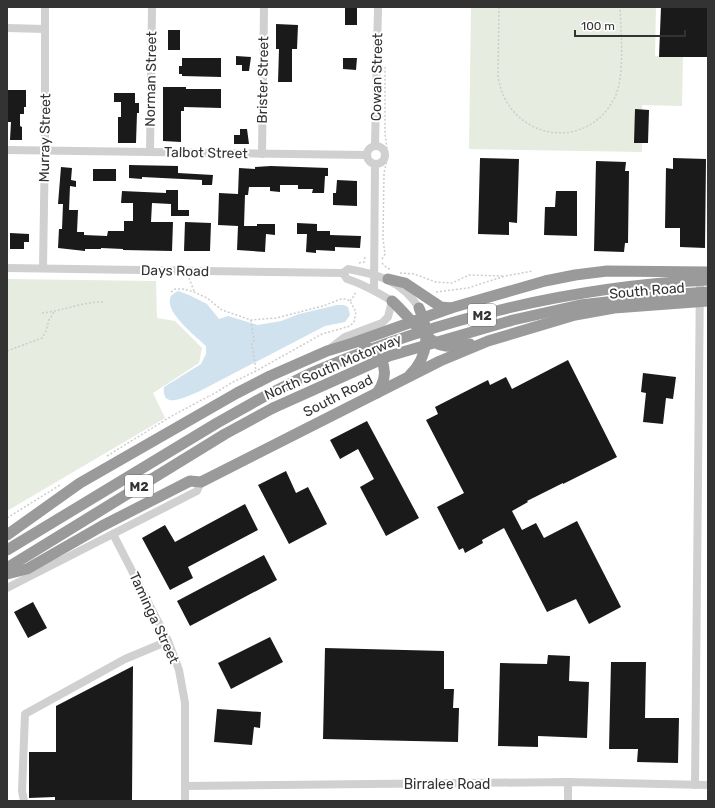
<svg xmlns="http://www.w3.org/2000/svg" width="715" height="808" font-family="Rubik,sans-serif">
  <rect width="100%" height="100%" fill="#fff"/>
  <g fill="#e6ecdf">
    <path d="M471 7H656L655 56H683L682 106 642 105V152L469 149Z"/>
    <path d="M7 279 156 281 157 318 175 321 202 348 199 363 153 393 165 418 7 511Z"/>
  </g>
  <path fill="#cfe2ee" d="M178 291 189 295 207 304 219 319 228 316 258 325 281 321 299 314 337 305H344L348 307 350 315 345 322 325 326 198 392C187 396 161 411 164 387L201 364 206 354V346C197 337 160 309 172 295 174 293 176 292 178 291Z"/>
  <g fill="#1a1a1a">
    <rect x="345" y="7" width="12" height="18"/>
    <path d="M661 7H708V57H659Z"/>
    <path d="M276 24 298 25 297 49H292V82H278L279 49H276Z"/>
    <rect x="168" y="30" width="12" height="20"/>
    <path d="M236 56 251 57 249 71H242V65H236Z"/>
    <path d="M182 58H221V77L182 76V74H179V66H182Z"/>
    <path d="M343 58H357L356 70 343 69Z"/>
    <path d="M163 87H186V89H221V108L184 107V111H181V142L163 141Z"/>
    <path d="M7 90H26V107H24V114H20V126L22 127V140H10L11 122H7Z"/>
    <path d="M114 93H135V103H139V113H137L136 143H118V117H121V102H114Z"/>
    <path d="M635 109 649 110 648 143H634Z"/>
    <path d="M240 129H247L249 144H234V135H240Z"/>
    <path d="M480 158 519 159 517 223 509 222V235L478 234Z"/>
    <path d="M673 158 706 159 705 248 680 247V228H665L666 168 673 169Z"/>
    <path d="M596 161 626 162 625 171H629L628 243H625L624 252 594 251Z"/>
    <path d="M129 165 178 166V173L213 175 212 185H202V180L142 177V179L129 178Z"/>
    <path d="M271 166 328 168V176H325L324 193H312L313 189H298V185H280V192L270 191V187H249L248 195H245L244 226H257V224H275V235L266 234 265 252 237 250 238 226 218 225 219 193 238 194 239 168 255 169V167Z"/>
    <path d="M61 167 72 168 71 180 76 181V187L70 186 69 210H78L77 232H84V235L107 236 108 231H124V221H133V203H121L122 191 166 193V190H178V210H189V216H171V204L152 203 151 222H173L172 251 123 250V249L101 248V249H85V251L58 248 59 229H62L63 204H58Z"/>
    <rect x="93" y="169" width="23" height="12"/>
    <path d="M337 180 357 181V206L333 205V193H336Z"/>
    <path d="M556 191H577V236L544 235 545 207H555Z"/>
    <path d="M185 222 211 223 210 251H184Z"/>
    <path d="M297 223 317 224V231H330V235L361 236 360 248 335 247V251L316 250V253L306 252 307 234H297Z"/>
    <path d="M10 233 29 234V242H24V249H10Z"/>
    <path d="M568 360 617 457 563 484V483L527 501 528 502 512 511 522 530 536 523 544 538 577 521 621 607 589 624 576 599 547 612 504 528 482 540 483 543 465 553 463 548 459 550 437 507 464 493 426 420 438 414 435 407 488 380 490 385 506 377 512 389Z"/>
    <path d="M643 373 676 377 673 399 666 398 663 424 643 422 646 393 641 392Z"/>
    <path d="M367 421 419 518 386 536 360 487 374 479 358 449 340 459 330 440Z"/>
    <path d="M286 471 296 493 308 487 327 524 289 544 258 485Z"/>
    <path d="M245 504 258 530 188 567 193 578 170 590 142 538 165 525 175 542Z"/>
    <path d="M264 555 277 580 190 626 177 601Z"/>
    <path d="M33 602 47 628 28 638 14 612Z"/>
    <path d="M270 637 283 662 231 689 218 663Z"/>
    <path d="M325 648 444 651V689H454L453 708H459L458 742 323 739Z"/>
    <path d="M548 655 570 656 569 681 589 682 587 738 538 736V747L498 746 500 663 547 664Z"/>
    <path d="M611 662H646L645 718H679L678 763 637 762 638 749H609Z"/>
    <path d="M133 666 132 801H55V797L29 798V752H56V706Z"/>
    <path d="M217 709 261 712 260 728 254 727 252 745 214 742Z"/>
  </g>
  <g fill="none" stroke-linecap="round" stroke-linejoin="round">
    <g stroke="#cdcdcd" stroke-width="1.5" stroke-dasharray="2 2" stroke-linecap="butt">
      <path d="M499 7 498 76C507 140 587 154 615 97 625 76 621 32 620 7"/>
      <path d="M382 259 385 254 383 239 384 173 388 156 385 134V67"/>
      <path d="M359 263 364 262 365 257H367"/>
      <path d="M382 263 386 267 391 270"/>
      <path d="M400 273 414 274 436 282 452 283 469 275 503 276"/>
      <path d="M189 278 194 291"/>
      <path d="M171 292 175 289H183L194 292 207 298 222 310 251 320 276 318 323 306 341 299H346L350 301 356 312 354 322 350 326 322 334 256 371 233 382 210 396"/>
      <path d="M436 292 468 288 505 276 533 271"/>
      <path d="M350 301 354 296 356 291"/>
      <path d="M42 313C63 311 84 301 105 302"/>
      <path d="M251 320 254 341 252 344 256 371"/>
      <path d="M7 351 42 338 46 331 49 320 54 312"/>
      <path d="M107 456 170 417 209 396"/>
      <path d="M7 518 60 485"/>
    </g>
    <g stroke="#d0d0d0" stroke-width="8">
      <path d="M7 28 45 29"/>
      <path d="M375 146 378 7"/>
      <circle cx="376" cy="155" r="9"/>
      <path d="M7 150 367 155"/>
      <path d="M150 152 152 7"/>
      <path d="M262 154 264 7"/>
      <path d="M7 268 343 273 348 269C377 274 402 281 419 308"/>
      <path d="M43 268 45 144V7"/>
      <path d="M374 290 375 164"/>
      <path d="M332 347 345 337 382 323 388 317 392 301C377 292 363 284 347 279L343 273"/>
      <path d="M113 534 168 641 179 670 185 703V801"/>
      <path d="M7 588 197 491 201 482"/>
      <path d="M695 785 700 275"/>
      <path d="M185 786 568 782 708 785"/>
      <path d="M24 801 22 791 25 714 125 659 168 641"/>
      <path d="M568 801V782"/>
    </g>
    <g stroke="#9a9a9a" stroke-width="11">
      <path d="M388 279 405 283 441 307 451 308"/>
      <path d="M392 301C406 313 425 340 441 345 450 348 460 346 470 344"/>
      <path d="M364 346C386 355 390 375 377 393"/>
      <path d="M410 375C429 356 430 331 419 308"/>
      <path d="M7 535 80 483 237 393 270 376 327 351 353 343 451 308 545 281 575 275 607 271 708 272"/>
      <path d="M7 550 217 423 267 395"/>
      <path d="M7 568 225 434 273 408"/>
      <path d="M7 574 27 569 102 526 190 481 201 482 440 361 488 341 575 315 614 308 708 301"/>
    </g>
    <g stroke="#9a9a9a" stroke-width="11">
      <path d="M267 395C284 387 301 377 318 370 441 318 575 286 708 280"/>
      <path d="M273 408 389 356 513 320 580 305 680 294 708 292"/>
    </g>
  </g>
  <g text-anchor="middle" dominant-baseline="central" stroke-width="4" stroke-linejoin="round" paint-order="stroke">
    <g fill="#fff" stroke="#707070" stroke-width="1">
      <rect x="468" y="304" width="28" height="22" rx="3"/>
      <rect x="125" y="475" width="28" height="22" rx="3"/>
    </g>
    <g font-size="13" font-weight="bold" fill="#333">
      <text x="482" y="315">M2</text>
      <text x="139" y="486">M2</text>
    </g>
    <g font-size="14" fill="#333" stroke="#fff">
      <text transform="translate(377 77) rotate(-89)">Cowan Street</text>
      <text transform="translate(151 79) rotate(-89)">Norman Street</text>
      <text transform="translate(263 80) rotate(-89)">Brister Street</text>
      <text transform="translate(45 138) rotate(-89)">Murray Street</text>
      <text transform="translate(206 153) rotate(1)">Talbot Street</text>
      <text transform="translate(175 271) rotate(1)">Days Road</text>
      <text transform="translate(647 291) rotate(-5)">South Road</text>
      <text transform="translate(333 367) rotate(-23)">North South Motorway</text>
      <text transform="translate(338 396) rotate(-27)">South Road</text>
      <text transform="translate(154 618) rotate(65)">Taminga Street</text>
      <text x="447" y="784">Birralee Road</text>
    </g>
  </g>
  <rect width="715" height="808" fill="none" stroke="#333333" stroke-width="16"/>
  <path d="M575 30v6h110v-6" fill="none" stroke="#333333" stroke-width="2"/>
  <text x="581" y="30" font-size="12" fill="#333333" stroke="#ffffff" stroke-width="3" paint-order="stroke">100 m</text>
</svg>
